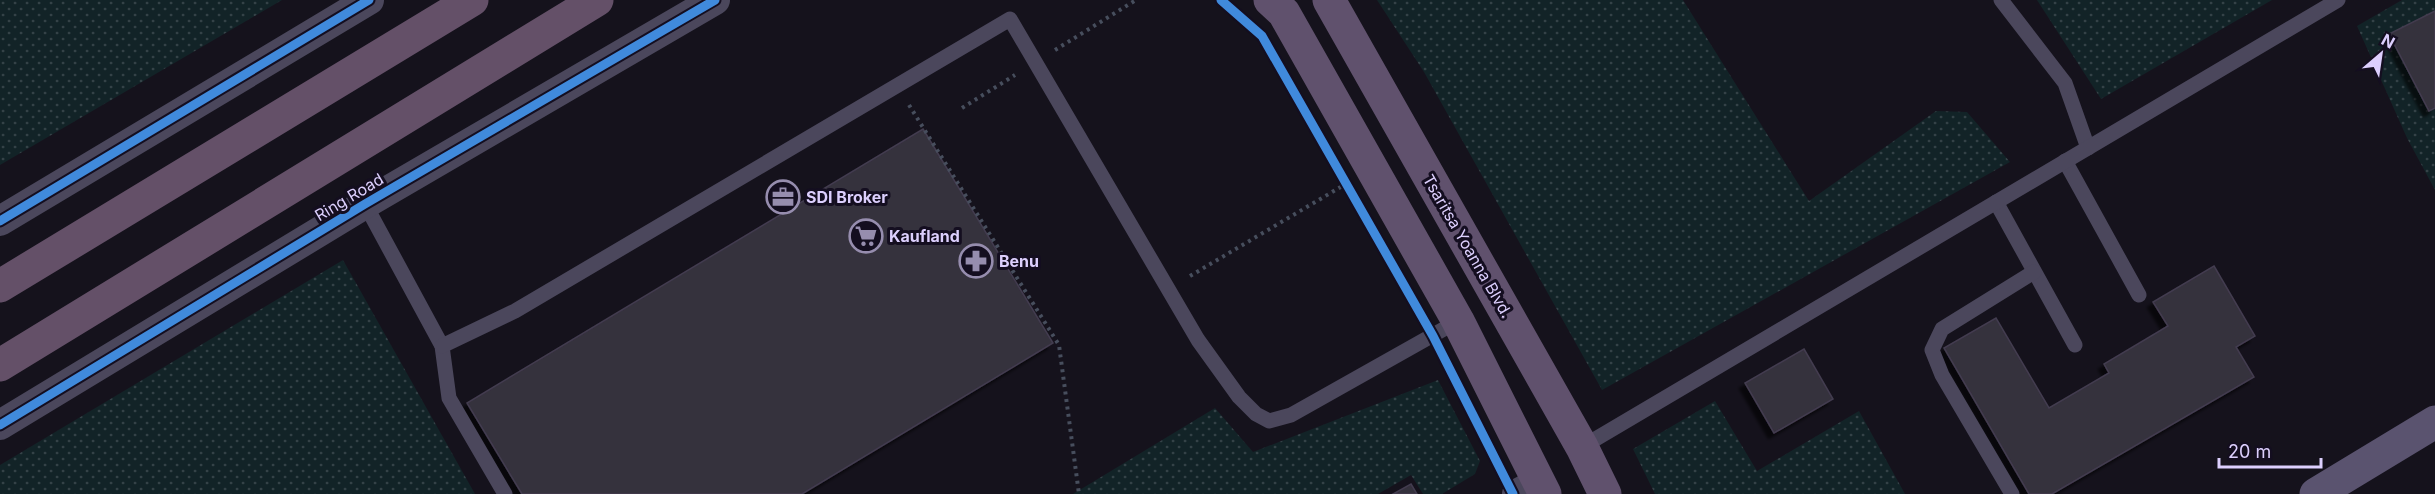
<svg xmlns="http://www.w3.org/2000/svg" width="2435" height="494" font-family="Inter,sans-serif">
  <defs>
    <pattern id="grass-dots" width="8" height="8" patternUnits="userSpaceOnUse" patternTransform="scale(1.5)"><rect width="8" height="8" fill="#122327"/><path d="M2 2h.1M6 6h.1" fill="none" stroke="#344247" stroke-width="1.8" stroke-linecap="round"/></pattern>
    <filter id="shadow"><feDropShadow dx="-5.5" dy="5.5" stdDeviation="1.5" flood-color="#0009"/></filter>
  </defs>
  <rect width="100%" height="100%" fill="#15121c"/>
  <g fill="url(#grass-dots)">
    <path d="M0 0H282L0 165Z"/>
    <path d="M1377 0H1683L1809 201 1936 111 1967 112 2010 162 1602 390 1424 72Z"/>
    <path d="M2037 0H2272L2101 99Z"/>
    <path d="M2402 0H2435V11L2389 35 2428 110 2435 108V190L2407 138 2357 26Z"/>
    <path d="M343 260 475 494H0V465Z"/>
    <path d="M1438 380 1480 461 1475 474 1442 494H1423L1411 475 1378 494H1073L1215 408 1253 452Z"/>
    <path d="M1715 401 1757 471 1859 411 1905 494H1655L1633 449Z"/>
  </g>
  <g fill="#35303e" stroke="#433c4f" stroke-width="1.5" filter="url(#shadow)">
    <path d="M2435 11V108L2429 111 2389 34Z"/>
    <path d="M923 129 1053 343 802 494H522L467 403Z"/>
    <path d="M2214 266 2255 336 2236 347 2254 377 2052 494H2029L1944 348 1996 318 2049 408 2109 373 2104 364 2168 326 2153 302Z"/>
    <path d="M1804 349 1833 399 1774 433 1745 383Z"/>
    <path d="M1411 484 1417 494H1393Z"/>
  </g>
  <g fill="none" stroke-linecap="round" stroke-linejoin="round">
    <g stroke="#474e5d" stroke-width="4" stroke-dasharray="3 4.5" stroke-linecap="butt">
      <path d="M1055 50 1136 0"/>
      <path d="M909 105 1059 345 1079 494"/>
      <path d="M962 108 1015 75"/>
      <path d="M1190 276 1344 185"/>
    </g>
    <g stroke="#4b475c" stroke-width="15">
      <path d="M2001 0 2065 83 2088 148"/>
      <path d="M2065 161 2139 295"/>
      <path d="M1996 202 2075 345"/>
      <path d="M365 204 442 346 449 398 505 494"/>
      <path d="M442 346 515 311 1010 19 1198 340 1239 397 1256 414 1269 421 1291 415 1458 321"/>
      <path d="M1582 447 2338 0"/>
      <path d="M2012 494 1942 375 1932 350 1942 329 2034 272"/>
    </g>
    <g stroke="#4b475c" stroke-width="30">
      <path d="M0 221 369 0"/>
      <path d="M0 425 365 204 715 0"/>
      <path d="M1517 494 1539 482"/>
    </g>
    <path stroke="#5a536f" stroke-width="33" d="M2316 494 2435 422"/>
    <g stroke="#60516d" stroke-width="33">
      <path d="M1270 0 1284 13 1458 321 1545 494"/>
      <path d="M1329 0 1582 447 1605 494"/>
    </g>
    <g stroke="#645068" stroke-width="33">
      <path d="M0 286 472 0"/>
      <path d="M0 365 597 0"/>
    </g>
    <g stroke="#140e20" stroke-width="13">
      <g id="cycleway">
        <path d="M1221 0 1262 36 1433 336 1513 494"/>
        <path d="M0 221 369 0"/>
        <path d="M0 425 365 204 715 0"/>
      </g>
    </g>
    <use href="#cycleway" stroke="#408adc" stroke-width="9"/>
  </g>
  <defs>
    <g id="office-ring" transform="scale(1.725)"><circle r="9.5" fill="#140e20" stroke="#968dae" stroke-width="1.5"/><path d="M-6-3h4V-5.5h4V-3h4V5H-6ZM-1-4.5V-3h2v-1.5ZM-6 0V1H6V0Z" fill="#968dae"/></g>
    <g id="supermarket-ring" transform="scale(1.725)"><circle r="9.5" fill="#140e20" stroke="#968dae" stroke-width="1.5"/><path d="M-6-5.5h2.5l.6 2H6L4.5 2H-2.5L-4.4-4H-6ZM-1.5 3.2a1.3 1.3 0 1 0 .1 0ZM3 3.2a1.3 1.3 0 1 0 .1 0Z" fill="#968dae"/></g>
    <g id="pharmacy-ring" transform="scale(1.725)"><circle r="9.5" fill="#140e20" stroke="#968dae" stroke-width="1.5"/><path d="M-2-6h4v4h4v4h-4v4h-4v-4h-4v-4h4Z" fill="#968dae"/></g>
  </defs>
  <g fill-rule="evenodd">
    <use href="#office-ring" x="783" y="197"/>
    <use href="#supermarket-ring" x="866" y="236"/>
    <use href="#pharmacy-ring" x="976" y="261"/>
  </g>
  <g text-anchor="middle" dominant-baseline="central" stroke-width="6" stroke-linejoin="round" paint-order="stroke">
    <g font-size="16" fill="#dccffd" stroke="#140e20">
      <text transform="translate(349 197) rotate(-31)">Ring Road</text>
      <text transform="translate(1468 246) rotate(60)">Tsaritsa Yoanna Blvd.</text>
    </g>
    <g font-size="16" font-weight="bold" fill="#dccffd" stroke="#140e20" text-anchor="start">
      <text x="806" y="197">SDI Broker</text>
      <text x="889" y="236">Kaufland</text>
      <text x="999" y="261">Benu</text>
    </g>
  </g>
  <g transform="translate(2381 54) rotate(29)" stroke="#140e20" stroke-width="4.5" paint-order="stroke">
  <path d="M0-4.5L10 22L0 15L-10 22Z" fill="#dccffd"/>
  <text y="-9" font-size="16" font-weight="bold" text-anchor="middle" fill="#dccffd">N</text>
  </g>
  <path d="M2219 458v9h102v-9" fill="none" stroke="#dccffd" stroke-width="3"/>
  <text x="2228" y="458" font-size="18" fill="#dccffd" stroke="#140e20" stroke-width="4.5" paint-order="stroke">20 m</text>
</svg>
